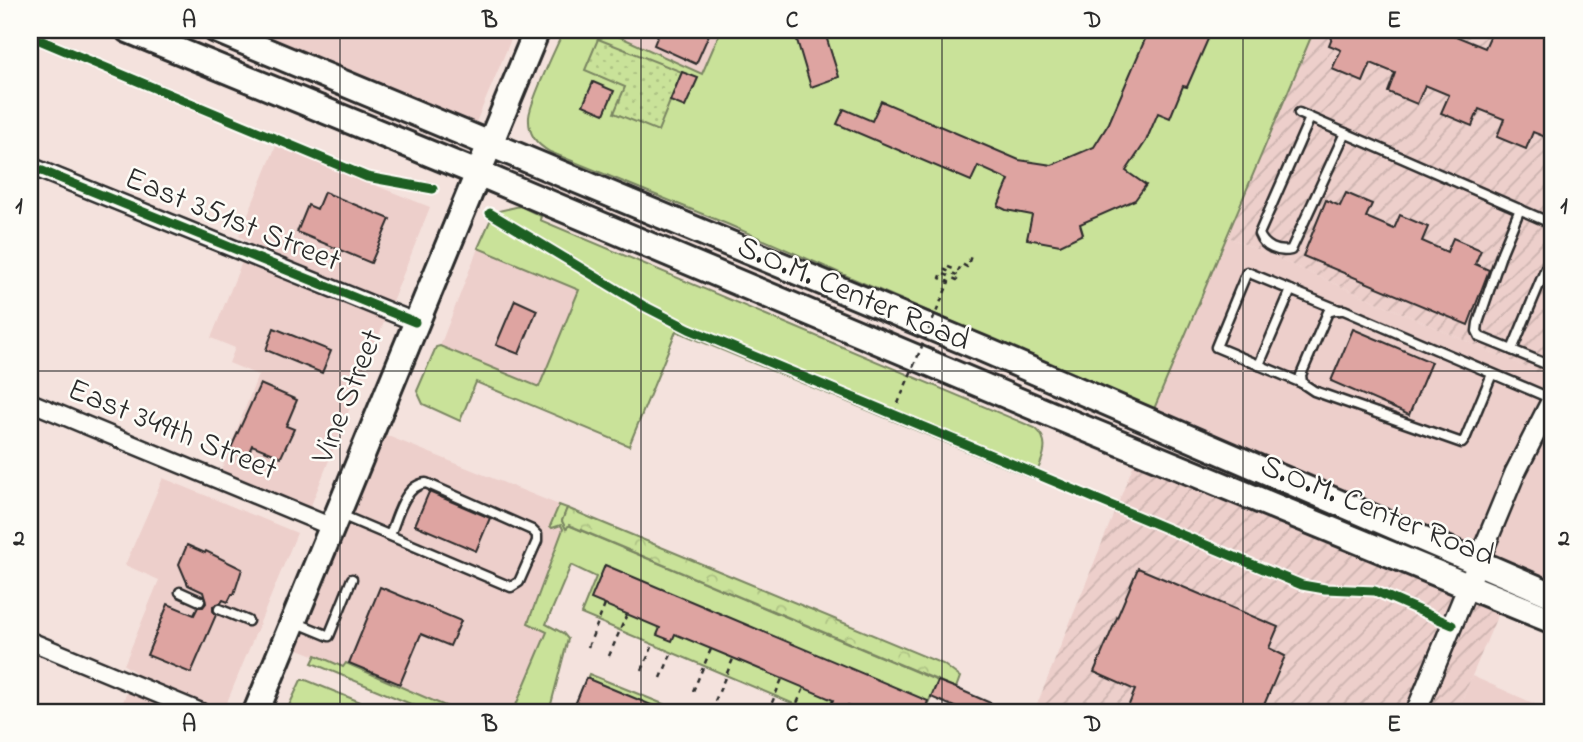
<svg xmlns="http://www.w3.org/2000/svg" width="1583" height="742" font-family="'Indie Flower',sans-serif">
  <defs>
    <pattern id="industrial-furrows" width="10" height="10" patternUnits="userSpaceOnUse" patternTransform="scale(1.75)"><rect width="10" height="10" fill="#edcfcb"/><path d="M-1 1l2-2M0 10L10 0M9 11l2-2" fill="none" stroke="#cbb2ae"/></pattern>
    <pattern id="forest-crowns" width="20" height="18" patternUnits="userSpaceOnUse" patternTransform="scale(1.75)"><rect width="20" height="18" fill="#c9e299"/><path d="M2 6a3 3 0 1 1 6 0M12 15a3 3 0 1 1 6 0" fill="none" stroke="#adc284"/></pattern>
    <pattern id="park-dots" width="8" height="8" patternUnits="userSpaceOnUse" patternTransform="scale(1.75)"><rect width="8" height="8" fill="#c9e299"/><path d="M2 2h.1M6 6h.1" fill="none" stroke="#adc284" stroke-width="1.8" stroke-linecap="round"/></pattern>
  </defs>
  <rect width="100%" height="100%" fill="#f4e2dd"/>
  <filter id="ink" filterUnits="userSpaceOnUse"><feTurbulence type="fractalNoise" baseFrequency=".0143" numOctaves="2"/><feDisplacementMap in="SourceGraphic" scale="14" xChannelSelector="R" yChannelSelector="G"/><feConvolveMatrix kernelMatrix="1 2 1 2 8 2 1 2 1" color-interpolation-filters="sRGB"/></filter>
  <g filter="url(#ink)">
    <g fill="#edcfcb">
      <path d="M225 30H515L472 132Z"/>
      <path d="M605 30H721L702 74Z"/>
      <path d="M276 146 430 207 310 508 221 471 258 375 229 363 235 348 211 338 250 242 239 236Z"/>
      <path d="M1226 236 1553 379V581L1154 409Z"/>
      <path d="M478 248 579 290 539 387 440 346Z"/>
      <path d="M378 432 559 505 550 526 561 524 563 529 528 623 547 631 513 712H459L346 663 344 667 288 645Z"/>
      <path d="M163 478 297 533 223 712H119L135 672 124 665 159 580 125 565Z"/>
      <path d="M1472 676 1553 712H1457Z"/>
    </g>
    <g fill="url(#industrial-furrows)">
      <path d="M1314 30H1553V379L1226 236Z"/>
      <path d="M1135 461 1500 609 1457 712H1034Z"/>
    </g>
    <g fill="#c9e299" stroke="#7a8662" stroke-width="2">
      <path d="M564 30H605L702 74 721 30H1314L1154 409 727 224 550 152C536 144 528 134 529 117 530 101 556 48 564 30Z"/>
      <path d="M520 206 541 216 540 220 1035 428C1053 442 1041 462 1034 479L676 331 629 446 476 382 460 421 423 404 417 391 436 347 440 346 539 387 579 290 478 248 494 212Z"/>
      <path d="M559 505 567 508 562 521 567 528 568 525 938 681 924 712H813L581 614 596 577 571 565 546 624 563 633 568 639 549 712H513L547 632 528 623 563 529 561 525 552 528 550 526Z"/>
      <path d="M316 655 343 667 346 663 459 712H430L312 663Z"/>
      <path d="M589 674 683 712H572Z"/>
      <path d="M301 680H306L385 712H286Z"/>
    </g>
    <path fill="url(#forest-crowns)" stroke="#7a8662" stroke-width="2" d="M567 508 943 664 960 677 956 688 569 525 566 529 562 521Z"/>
    <path fill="url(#park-dots)" stroke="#7a8662" stroke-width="2" d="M598 39 682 72 658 131 614 113 625 87 585 70Z"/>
    <g fill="#dea4a1" stroke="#2b2b2b" stroke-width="2">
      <path d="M660 30H711L696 64 654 45Z"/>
      <path d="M794 30H824L839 77 811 87Z"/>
      <path d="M1149 30H1212L1187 87 1183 86 1170 118 1158 113 1146 141 1126 171 1146 185 1135 200 1080 224 1083 234 1060 245 1027 239 1032 215 1006 210 998 206 1009 180 978 166 971 181 837 124 844 109 872 121 881 101 1019 160 1052 165 1094 147 1109 123Z"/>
      <path d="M1335 30H1441L1485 48 1493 30H1553V140L1533 132 1526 149 1497 137 1504 119 1479 109 1472 126 1441 113 1449 95 1425 85 1417 104 1388 92 1395 73 1371 63 1363 82 1332 69 1341 50 1329 45Z"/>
      <path d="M682 72 698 78 685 107 670 101Z"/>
      <path d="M593 82 614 91 604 114 583 105Z"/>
      <path d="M324 192 390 219 371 263 297 232 308 205 317 209Z"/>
      <path d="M1346 193 1372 204 1366 217 1394 229 1400 215 1428 227 1422 241 1447 252 1453 238 1481 250 1475 264 1489 270 1468 325 1303 256 1326 200 1340 206Z"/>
      <path d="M515 300 537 310 519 354 496 345Z"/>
      <path d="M274 328 331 351 322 373 266 350Z"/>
      <path d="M1353 329 1431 362 1409 415 1331 381Z"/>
      <path d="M260 384 297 400 286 426 294 429 281 457 252 445 247 457 230 450Z"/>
      <path d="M429 492 490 518 476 551 415 525Z"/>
      <path d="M187 545 205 553 206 551 242 569 234 594H232L228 602 223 600 221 603 213 606V611L216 615 191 673 147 655 168 604 194 615 198 607H203L206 603 203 592 188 585 179 564Z"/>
      <path d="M605 565 928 701 924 712H862L848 706 846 712H842L830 707 833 700 745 663 675 634 672 641 657 635 660 628 591 599Z"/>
      <path d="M1138 568 1278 627 1269 648 1285 656 1261 712H1126L1135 690 1094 672Z"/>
      <path d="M380 587 461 621 450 646 421 634 400 684 349 663Z"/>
      <path d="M586 678 668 712H572Z"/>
      <path d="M938 681 956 688 1011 712H966L931 697Z"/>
    </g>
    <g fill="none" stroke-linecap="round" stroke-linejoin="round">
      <g stroke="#2b2b2b" stroke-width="13">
        <g id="service">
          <path d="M1299 113 1553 224"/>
          <path d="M1310 118 1259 234C1264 247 1278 253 1291 250L1345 133"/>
          <path d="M1553 251 1512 350 1553 367"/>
          <path d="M1512 350 1480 337 1477 331 1478 323 1502 252 1520 209"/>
          <path d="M1259 365 1291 290"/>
          <path d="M1492 374 1465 439 1462 443 1314 391 1302 383 1301 375 1328 312 1335 310H1344L1552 399"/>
          <path d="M1302 383 1216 347 1247 272 1339 310"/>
          <path d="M341 515 511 587 519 582 537 541V535L532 530 426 483C404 485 397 518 390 535"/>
          <path d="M180 592 200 601"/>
          <path d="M219 609 248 621"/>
          <path d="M295 622 329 636 352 579"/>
        </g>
      </g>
      <g stroke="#2b2b2b" stroke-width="21">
        <g id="minor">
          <path d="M30 166 415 322"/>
          <path d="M30 402 332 527"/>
          <path d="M30 641 201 712"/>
        </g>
      </g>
      <g stroke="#2b2b2b" stroke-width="24">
        <path id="tertiary" d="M1416 712 1515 473 1553 398"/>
      </g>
      <g stroke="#2b2b2b" stroke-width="30">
        <g id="primary">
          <path d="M128 30 492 179 1074 424 1553 621"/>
          <path d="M216 30 985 350 1553 595"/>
          <path d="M256 712 537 30"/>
        </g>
      </g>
      <g stroke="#2b2b2b" stroke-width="2.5" stroke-dasharray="5 5" stroke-linecap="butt">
        <path d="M948 284 949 282 940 278 942 273 957 280 959 276 945 270 946 266 958 271 962 264 967 267 971 256"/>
        <path d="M588 647 605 605"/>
        <path d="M609 656 627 614"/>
        <path d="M642 670 653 645"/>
        <path d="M661 678 672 652"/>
        <path d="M693 691 711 649"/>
        <path d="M715 701 733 659"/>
        <path d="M768 712 782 679"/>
        <path d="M793 712 804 688"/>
      </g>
      <use href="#service" stroke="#fdfcf7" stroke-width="8"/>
      <use href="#minor" stroke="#fdfcf7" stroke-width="16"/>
      <use href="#tertiary" stroke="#fdfcf7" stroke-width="19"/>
      <use href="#primary" stroke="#fdfcf7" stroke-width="24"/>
      <path stroke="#2b2b2b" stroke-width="2.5" stroke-dasharray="5 5" stroke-linecap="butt" d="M894 413 948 284"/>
      <g stroke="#fdfcf7" stroke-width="13">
        <g id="cycleway">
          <path d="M30 36 367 177 433 189"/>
          <path d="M30 166 415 322"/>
          <path d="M490 213 644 306 689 329 1302 585 1325 589 1375 591 1452 625"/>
        </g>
      </g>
      <use href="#cycleway" stroke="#1b5e20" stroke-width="9"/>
    </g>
  </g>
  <path fill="none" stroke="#2b2b2b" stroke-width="2" stroke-opacity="0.55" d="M340 30V712M641 30V712M942 30V712M1243 30V712M30 371H1553"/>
  <g text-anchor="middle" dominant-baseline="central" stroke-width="5" stroke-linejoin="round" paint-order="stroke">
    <g font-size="32" fill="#2b2b2b" stroke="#fdfcf7">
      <text transform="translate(232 221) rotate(22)">East 351st Street</text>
      <text transform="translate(853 295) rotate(23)">S.O.M. Center Road</text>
      <text transform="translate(349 397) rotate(-68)">Vine Street</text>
      <text transform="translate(172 431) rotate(22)">East 349th Street</text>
      <text transform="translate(1377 512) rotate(22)">S.O.M. Center Road</text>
    </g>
  </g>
  <rect width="1583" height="742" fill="none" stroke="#fdfcf7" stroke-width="77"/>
  <rect x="38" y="38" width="1506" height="666" fill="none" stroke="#2b2b2b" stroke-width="2.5"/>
  <g font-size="23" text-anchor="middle" font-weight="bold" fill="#2b2b2b">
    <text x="189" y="27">A</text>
    <text x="490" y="27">B</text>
    <text x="792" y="27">C</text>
    <text x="1093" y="27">D</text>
    <text x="1394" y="27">E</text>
    <text x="19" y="213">1</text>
    <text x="1564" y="213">1</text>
    <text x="19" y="545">2</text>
    <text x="1564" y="545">2</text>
    <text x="189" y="731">A</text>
    <text x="490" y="731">B</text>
    <text x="792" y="731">C</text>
    <text x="1093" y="731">D</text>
    <text x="1394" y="731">E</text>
  </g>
</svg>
